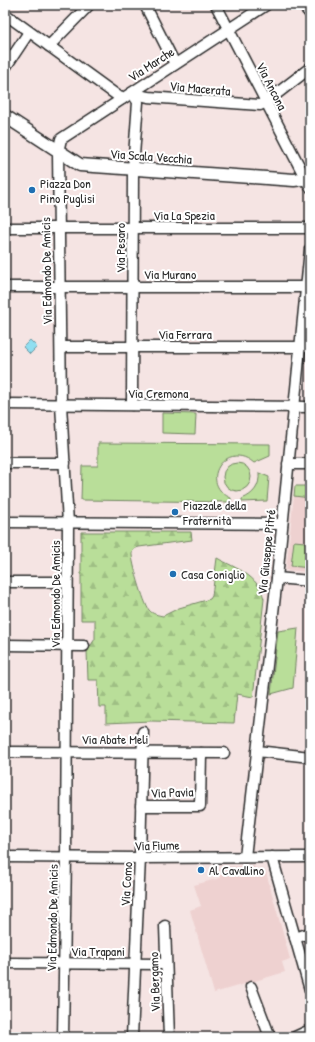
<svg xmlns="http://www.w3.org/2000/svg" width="315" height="1042" font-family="'Patrick Hand',sans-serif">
  <defs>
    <pattern id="forest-firs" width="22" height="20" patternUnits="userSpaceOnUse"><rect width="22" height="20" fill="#b9de99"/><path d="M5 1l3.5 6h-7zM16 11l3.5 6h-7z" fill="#9fbf84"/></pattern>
    <pattern id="water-ripples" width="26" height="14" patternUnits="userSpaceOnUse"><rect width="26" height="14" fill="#91dff1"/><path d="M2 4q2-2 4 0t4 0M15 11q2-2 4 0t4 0" fill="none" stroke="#7dc0cf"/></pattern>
  </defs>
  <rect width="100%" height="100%" fill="#f5e4e3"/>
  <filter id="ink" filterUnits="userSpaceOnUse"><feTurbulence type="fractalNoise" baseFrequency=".025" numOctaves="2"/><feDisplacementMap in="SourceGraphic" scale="8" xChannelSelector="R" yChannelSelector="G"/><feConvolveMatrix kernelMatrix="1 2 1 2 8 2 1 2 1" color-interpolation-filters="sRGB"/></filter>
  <g filter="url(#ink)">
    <g fill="#eed1d0">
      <path d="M295 486H310V572L286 570Z"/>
      <path d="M254 866 256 874 266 872 290 959 282 962 285 972 214 993 190 910 201 906 194 885 220 878 219 867Z"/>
    </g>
    <g fill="#b9de99" stroke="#728462">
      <path d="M162 413 196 414 195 434 162 433Z"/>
      <path d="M98 443 270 444V456L254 463C226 439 197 483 231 498V502L81 500 82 466H98Z"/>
      <circle cx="237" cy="477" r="14"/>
      <path d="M259 473 269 477 267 501 242 502V499C254 494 260 486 259 473Z"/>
      <path d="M295 486H310V498L294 496Z"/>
      <path d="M294 541 305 542 310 549V568L291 566Z"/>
      <path d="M298 628 293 688 271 694 278 631Z"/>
    </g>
    <path fill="url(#forest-firs)" stroke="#728462" d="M81 532H191L192 540 139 547C136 548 133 549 132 553 131 560 144 604 149 610 152 614 158 615 163 616L179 608 210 599 212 596 217 558C237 569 258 575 264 599L253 697 237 694 234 723 151 721 106 723V707H99L98 680H88L87 651 95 639V620H81Z"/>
    <path fill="url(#water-ripples)" stroke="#6897a2" d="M30 340 37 347 30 354 23 347Z"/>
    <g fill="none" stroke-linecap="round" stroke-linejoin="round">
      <g stroke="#2b2b2b" stroke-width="13">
        <g id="minor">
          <path d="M145 5 175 64"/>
          <path d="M216 5 310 187"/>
          <path d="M5 14 122 99"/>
          <path d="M49 46 89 5"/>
          <path d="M5 68 29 32"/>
          <path d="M132 93 138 102 133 169 132 405"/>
          <path d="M132 93 148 97 260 105 266 102 310 68"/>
          <path d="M5 228H310"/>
          <path d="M5 287H310"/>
          <path d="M61 347H310"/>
          <path d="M5 404 310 407"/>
          <path d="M5 463H65"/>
          <path d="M288 464H310"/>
          <path d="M5 522 282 524"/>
          <path d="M277 578 310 581"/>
          <path d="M5 582H67"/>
          <path d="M5 645 84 646"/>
          <path d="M257 751 310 757"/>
          <path d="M5 752 224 753"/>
          <path d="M141 806H200L201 753"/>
          <path d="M5 857 140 858 310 857"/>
          <path d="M245 857 277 578 310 249"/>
          <path d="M272 857 310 990"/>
          <path d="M165 926 169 1037"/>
          <path d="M295 938 310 933"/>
          <path d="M5 963 166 964"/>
          <path d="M251 987 270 1037"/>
          <path d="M63 1037 66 857 68 523 61 405 58 152 61 139 266 5"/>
          <path d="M132 1037 140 858 143 732"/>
          <path d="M295 1037 310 1030"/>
        </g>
      </g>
      <g stroke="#2b2b2b" stroke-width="15">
        <g id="tertiary">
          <path d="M304 5 310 12"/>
          <path d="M5 116 80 165 294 180 310 178"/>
        </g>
      </g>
      <use href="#minor" stroke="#fff" stroke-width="10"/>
      <use href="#tertiary" stroke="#fff" stroke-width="12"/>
    </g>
  </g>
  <g fill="#1f6fb2" stroke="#fff" stroke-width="1.5">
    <circle cx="32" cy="190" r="4"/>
    <circle cx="175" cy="512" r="4"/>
    <circle cx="173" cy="574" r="4"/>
    <circle cx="201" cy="870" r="4"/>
  </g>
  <g text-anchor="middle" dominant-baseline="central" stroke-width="4" stroke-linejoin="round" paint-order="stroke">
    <g font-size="13" fill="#2b2b2b" stroke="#fff">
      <text transform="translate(151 64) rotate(-33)">Via Marche</text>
      <text transform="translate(272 86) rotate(63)">Via Ancona</text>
      <text transform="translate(200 88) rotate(5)">Via Macerata</text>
      <text transform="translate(151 156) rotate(4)">Via Scala Vecchia</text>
      <text x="184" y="215">Via La Spezia</text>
      <text transform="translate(120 248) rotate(-90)">Via Pesaro</text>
      <text transform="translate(46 271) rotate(-91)">Via Edmondo De Amicis</text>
      <text x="170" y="274">Via Murano</text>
      <text x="185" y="334">Via Ferrara</text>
      <text x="158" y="393">Via Cremona</text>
      <text transform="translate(266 552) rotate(-84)">Via Giuseppe Pitré</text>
      <text transform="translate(55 594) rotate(-90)">Via Edmondo De Amicis</text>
      <text x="115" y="739">Via Abate Meli</text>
      <text transform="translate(172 792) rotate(-2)">Via Pavia</text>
      <text transform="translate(157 845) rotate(-1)">Via Fiume</text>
      <text transform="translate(126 884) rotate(-87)">Via Como</text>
      <text transform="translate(52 918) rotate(-89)">Via Edmondo De Amicis</text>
      <text x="98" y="951">Via Trapani</text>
      <text transform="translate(154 982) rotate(-92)">Via Bergamo</text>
    </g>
    <g font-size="13" fill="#2b2b2b" stroke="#fff" text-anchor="start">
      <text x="40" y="183">Piazza Don<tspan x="40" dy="15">Pino Puglisi</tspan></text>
      <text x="183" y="505">Piazzale della<tspan x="183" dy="15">Fraternità</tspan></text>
      <text x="181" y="574">Casa Coniglio</text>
      <text x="209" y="870">Al Cavallino</text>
    </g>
  </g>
  <rect width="315" height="1042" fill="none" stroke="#fff" stroke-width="20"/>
  <rect x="10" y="10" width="295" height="1022" fill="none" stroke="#2b2b2b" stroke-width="1.5" filter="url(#ink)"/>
</svg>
